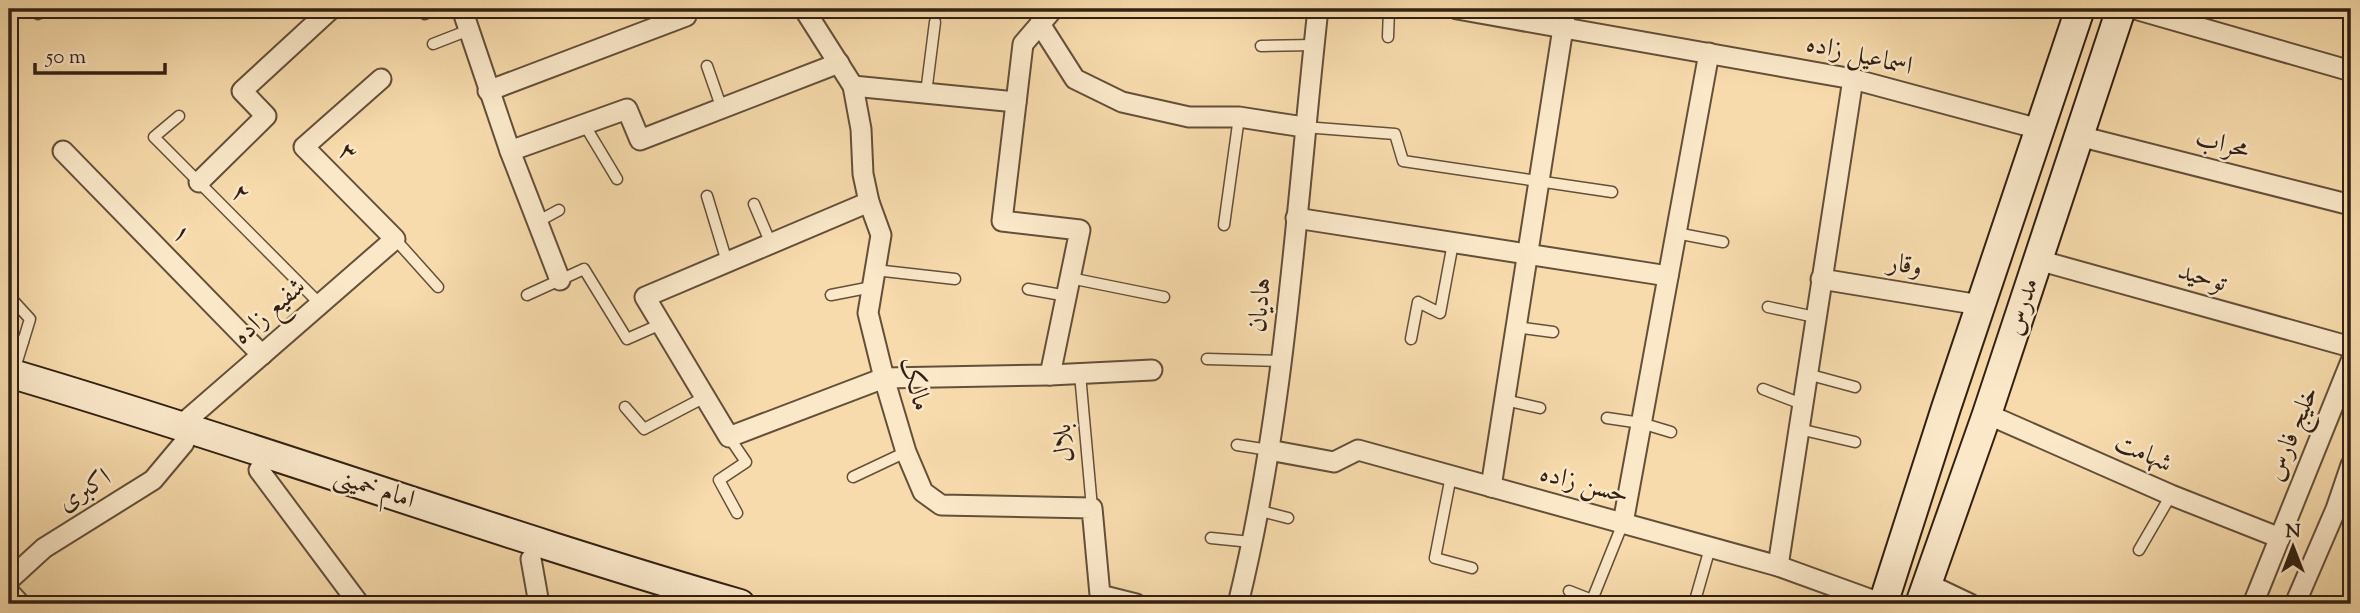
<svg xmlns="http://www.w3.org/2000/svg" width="2360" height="613" font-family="'Sorts Mill Goudy',Amiri,serif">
	<rect width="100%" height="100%" fill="#f7dbac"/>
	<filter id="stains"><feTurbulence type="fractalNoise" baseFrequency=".00286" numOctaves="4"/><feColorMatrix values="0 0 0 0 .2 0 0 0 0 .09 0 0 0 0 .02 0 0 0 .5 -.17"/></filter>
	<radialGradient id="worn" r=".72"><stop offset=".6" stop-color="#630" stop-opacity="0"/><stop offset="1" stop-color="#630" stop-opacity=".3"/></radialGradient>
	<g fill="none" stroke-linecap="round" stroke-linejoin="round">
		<!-- lane casing -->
		<g stroke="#644f39" stroke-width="13">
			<g id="lane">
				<polyline points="30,9 38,14"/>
				<polyline points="423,9 425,14"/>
				<polyline points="9,16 15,9"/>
				<polyline points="1388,37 1389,9"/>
				<polyline points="433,44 469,30"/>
				<polyline points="1261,46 1314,45"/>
				<polyline points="707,66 722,109"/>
				<polyline points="926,93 935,22"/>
				<polyline points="179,116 154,137 320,304"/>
				<polyline points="584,124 617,179"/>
				<polyline points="1304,127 1395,134 1403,161 1612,192"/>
				<polyline points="707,196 727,262"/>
				<polyline points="754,204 771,244"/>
				<polyline points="537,222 559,210"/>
				<polyline points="1224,225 1239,117"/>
				<polyline points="1676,233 1723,242"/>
				<polyline points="395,239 438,287"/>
				<polyline points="875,270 955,279"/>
				<polyline points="1070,278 1164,297"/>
				<polyline points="1028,289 1067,296"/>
				<polyline points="527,295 584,269 627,339 661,324"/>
				<polyline points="831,295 872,287"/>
				<polyline points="9,296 30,319 14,371"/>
				<polyline points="1768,307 1815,317"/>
				<polyline points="1516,327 1553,332"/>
				<polyline points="9,338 23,342"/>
				<polyline points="1411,339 1418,302 1440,313 1453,243"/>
				<polyline points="1207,359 1280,361"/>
				<polyline points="1080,374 1092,508"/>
				<polyline points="1807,374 1855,387"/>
				<polyline points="1763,389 1802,404"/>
				<polyline points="1505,400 1540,408"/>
				<polyline points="625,407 644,429 705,397"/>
				<polyline points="1607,418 1641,423 1671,432"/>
				<polyline points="1799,429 1855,442"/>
				<polyline points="729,437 746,462 719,480 737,513"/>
				<polyline points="1237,445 1269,450"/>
				<polyline points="1451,476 1435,558 1472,568"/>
				<polyline points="853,477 906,452"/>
				<polyline points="1257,510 1288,518"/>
				<polyline points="1211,538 1251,542"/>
				<polyline points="2139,550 2171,495"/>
				<polyline points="9,554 18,571"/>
				<polyline points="1569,591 1592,600 1623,523"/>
				<polyline points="1294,604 1298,604"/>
				<polyline points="1694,604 1710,548"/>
			</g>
		</g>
		<!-- street casing -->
		<g stroke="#644f39" stroke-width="23">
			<g id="street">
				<polyline points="462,9 510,151"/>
				<polyline points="804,9 853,86 861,129 863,174 869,202 881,235 868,313 884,378 906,452 923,492 941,505 1092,508 1100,595 1136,604"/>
				<polyline points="1457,9 1853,79 2039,129"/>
				<polyline points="2135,9 2351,71"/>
				<polyline points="1040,24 1075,79 1122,102 1189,117 1239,117 1304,127"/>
				<polyline points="853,86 1016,102"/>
				<polyline points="488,91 686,16"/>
				<polyline points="2079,136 2351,205"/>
				<polyline points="63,151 262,355"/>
				<polyline points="199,182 266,116 242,91 331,9"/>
				<polyline points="869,202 645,297 729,437 884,378 1050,375 1152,370"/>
				<polyline points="1296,218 1668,276"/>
				<polyline points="2038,260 2351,347"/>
				<polyline points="1821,279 1980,305"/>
				<polyline points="560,280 510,151 627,109 640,140 839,63"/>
				<polyline points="1050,375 1080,230 1002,221 1023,44 1053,9"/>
				<polyline points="1987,414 2171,495 2280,538"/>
				<polyline points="180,426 395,239 304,147 381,79"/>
				<polyline points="1269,450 1334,462 1358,450 1778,566 1883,604"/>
				<polyline points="259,470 359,604"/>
				<polyline points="1491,487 1566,9"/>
				<polyline points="1623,523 1709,53"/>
				<polyline points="531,559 539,604"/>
				<polyline points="1778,566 1853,79"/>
				<polyline points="9,580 44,548 153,480 184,443"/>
				<polyline points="1928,584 1970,604"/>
				<polyline points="9,592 20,604"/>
				<path d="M 1238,604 C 1286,409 1296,207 1318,9"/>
				<polyline points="2253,604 2351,361"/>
				<polyline points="2295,604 2336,509 2351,465"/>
			</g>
		</g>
		<!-- secondary casing -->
		<g stroke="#332013" stroke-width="32">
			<g id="secondary">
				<path d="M 9,373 C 254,445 494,533 740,604"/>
				<polyline points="1883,604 1946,408 2080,9"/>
				<polyline points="1920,604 1987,414 2121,9"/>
			</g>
		</g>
		<!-- lane -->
		<use href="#lane" stroke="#fae8c9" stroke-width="10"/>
		<!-- street -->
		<use href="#street" stroke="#fae8c9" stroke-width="19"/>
		<!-- secondary -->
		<use href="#secondary" stroke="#fae8c9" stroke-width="28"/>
	</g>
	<g text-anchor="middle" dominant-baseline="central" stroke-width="5" stroke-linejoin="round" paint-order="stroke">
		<!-- street labels -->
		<g font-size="26" fill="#332013" stroke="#fae8c9">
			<text transform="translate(1859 56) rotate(13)">اسماعیل زاده</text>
			<text transform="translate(2222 145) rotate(14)">محراب</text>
			<text transform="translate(347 153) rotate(45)">۳</text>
			<text transform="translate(240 194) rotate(45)">۲</text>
			<text transform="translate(181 234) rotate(46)">۱</text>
			<text transform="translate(1905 266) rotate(10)">وقار</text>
			<text transform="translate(2202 278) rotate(16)">توحید</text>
			<text transform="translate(1261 305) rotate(-84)">هادیان</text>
			<text transform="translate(2023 307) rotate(-72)">مدرس</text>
			<text transform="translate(270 312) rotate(-41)">شفیع زاده</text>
			<text transform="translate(914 384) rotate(74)">مالک</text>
			<text transform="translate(2293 434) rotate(-68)">خلیج فارس</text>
			<text transform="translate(1065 443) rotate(-95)">بلال</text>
			<text transform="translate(2143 454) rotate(24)">شهامت</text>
			<text transform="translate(1584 485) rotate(15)">حسن زاده</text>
			<text transform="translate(374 489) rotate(18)">امام خمینی</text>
			<text transform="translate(85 491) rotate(-32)">اکبری</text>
		</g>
	</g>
	<!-- margin -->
	<rect width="2360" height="613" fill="none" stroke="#f7dbac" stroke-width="35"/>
	<rect x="10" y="10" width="2339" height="592" fill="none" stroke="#332013" stroke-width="3.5"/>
	<rect x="18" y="18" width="2325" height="578" fill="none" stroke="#332013" stroke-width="2"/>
	<!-- north arrow -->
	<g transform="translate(2293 547)" stroke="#fae8c9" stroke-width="5" paint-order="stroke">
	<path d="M0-5L12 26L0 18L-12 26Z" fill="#332013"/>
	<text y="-10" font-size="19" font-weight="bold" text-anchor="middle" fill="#332013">N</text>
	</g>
	<!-- scale -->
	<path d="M35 63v10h130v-10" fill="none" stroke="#332013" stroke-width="3.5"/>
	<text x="46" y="63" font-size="21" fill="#332013" stroke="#fae8c9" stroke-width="5" paint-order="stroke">50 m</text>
	<rect width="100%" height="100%" filter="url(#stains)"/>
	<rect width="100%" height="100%" fill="url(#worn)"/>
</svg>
